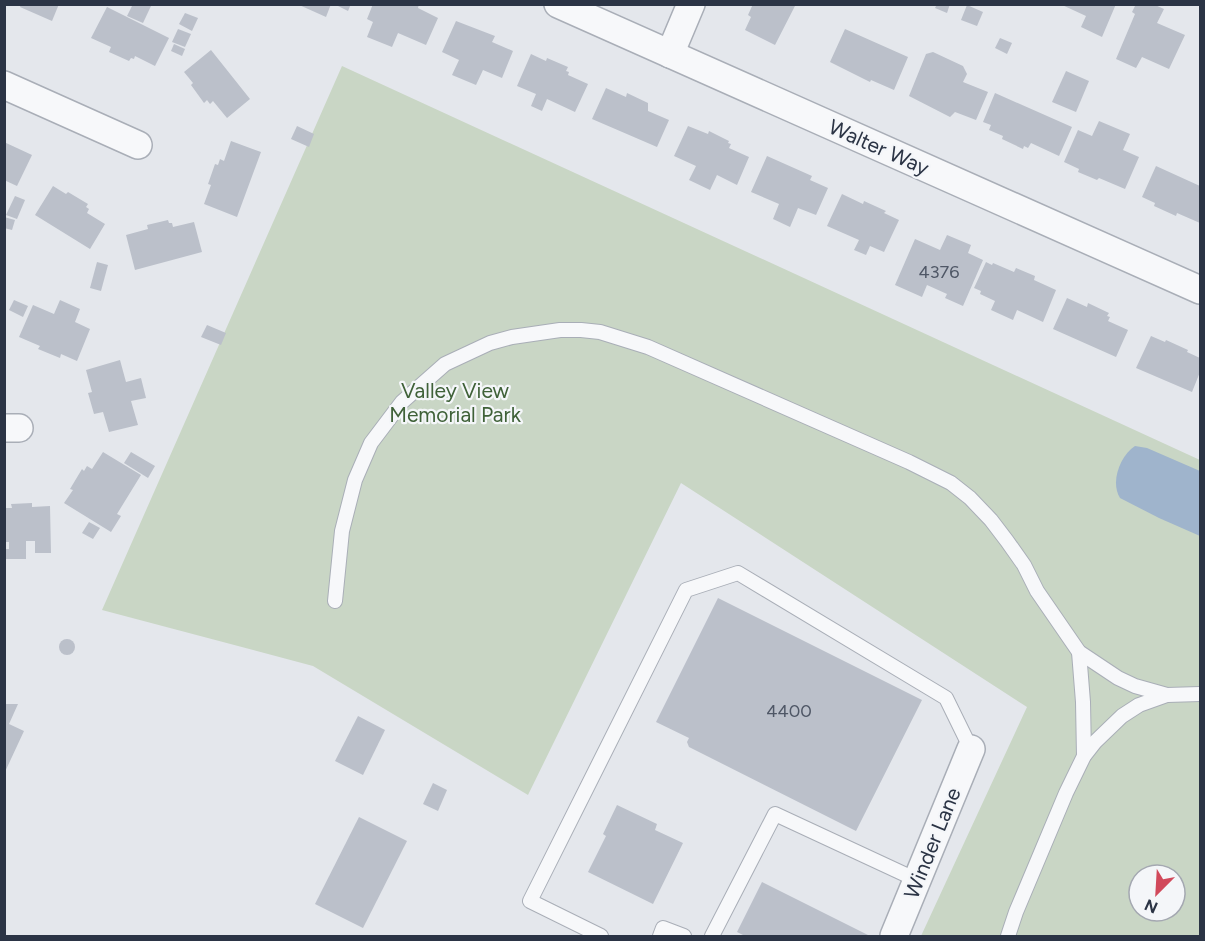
<svg xmlns="http://www.w3.org/2000/svg" width="1205" height="941" font-family="Figtree,sans-serif">
	<rect width="100%" height="100%" fill="#e4e7ec"/>
	<!-- green -->
	<path fill="#c9d6c5" fill-rule="evenodd" d="M 342,66 L 1200,460 L 1200,936 L 921,936 L 1027,707 L 681,483 L 528,795 L 313,666 L 102,610 ZM 1139,875 L 1175,875 L 1175,911 L 1139,911 Z"/>
	<!-- water -->
	<path fill="#9fb4cc" d="M 1135,446 L 1147,448 L 1200,471 L 1200,536 L 1159,518 L 1120,498 C 1110,482 1120,456 1135,446 Z"/>
	<!-- building -->
	<g fill="#bbc0ca">
		<polygon points="21,4 59,4 52,21 20,7"/>
		<polygon points="133,4 151,6 143,23 127,16"/>
		<polygon points="297,4 331,4 326,17"/>
		<polygon points="334,4 351,4 348,11"/>
		<polygon points="373,4 419,4 418,8 438,18 426,45 398,33 392,47 367,37 373,22 367,19"/>
		<polygon points="753,4 796,4 775,45 745,30 751,17 748,15"/>
		<polygon points="937,4 950,4 947,13 935,8"/>
		<polygon points="1060,4 1116,4 1102,37 1081,27 1086,16"/>
		<polygon points="1136,4 1153,4 1164,9 1157,23 1185,35 1169,69 1142,57 1136,68 1116,59 1135,14 1132,12"/>
		<polygon points="967,5 983,12 977,26 961,20"/>
		<polygon points="107,7 169,38 155,66 135,56 134,59 131,58 129,61 109,52 111,47 91,38"/>
		<polygon points="185,13 198,18 192,31 179,24"/>
		<polygon points="456,21 495,36 492,42 513,51 502,78 483,70 476,85 452,75 459,60 442,52"/>
		<polygon points="178,29 191,34 185,47 172,42"/>
		<polygon points="845,29 908,57 894,90 871,80 870,82 830,62"/>
		<polygon points="1000,38 1012,43 1007,54 995,48"/>
		<polygon points="174,44 185,49 182,56 171,51"/>
		<polygon points="211,50 250,99 227,118 213,101 210,104 207,100 204,103 191,85 193,83 184,72"/>
		<polygon points="933,52 963,66 967,74 963,82 988,92 976,120 955,112 950,117 909,96 926,54"/>
		<polygon points="531,54 546,61 547,58 568,67 566,71 569,72 568,75 588,84 575,112 547,99 542,111 531,106 536,94 517,86"/>
		<polygon points="1066,71 1089,81 1076,112 1052,102"/>
		<polygon points="606,88 626,97 627,93 648,103 648,111 669,120 657,147 592,119"/>
		<polygon points="995,93 1072,127 1059,156 1031,143 1028,148 1024,146 1023,149 1002,139 1003,136 989,130 991,125 983,122"/>
		<polygon points="1099,121 1130,134 1123,150 1139,157 1125,189 1099,178 1097,180 1078,172 1079,169 1064,162 1078,130 1092,136"/>
		<polygon points="297,126 314,134 309,147 291,139"/>
		<polygon points="688,126 708,134 709,131 729,141 728,143 731,144 729,148 749,157 737,185 717,175 710,190 689,180 696,166 674,156"/>
		<polygon points="231,141 261,152 237,217 204,204 211,185 208,184 215,164 218,165 220,159 224,161"/>
		<polygon points="4,142 32,155 17,186 4,180"/>
		<polygon points="767,156 812,176 810,180 828,188 816,215 798,208 790,227 773,219 779,204 751,192"/>
		<polygon points="1156,166 1200,186 1200,223 1177,213 1176,216 1154,206 1155,203 1142,197"/>
		<polygon points="53,186 66,194 68,192 88,204 86,207 89,209 87,213 105,224 90,249 35,215"/>
		<polygon points="842,194 863,204 864,201 886,211 884,213 899,220 884,252 870,246 866,255 854,250 859,240 827,226"/>
		<polygon points="15,196 25,200 17,219 6,215"/>
		<polygon points="4,217 15,220 12,230 4,228"/>
		<polygon points="168,220 169,223 172,223 173,227 194,222 202,252 135,270 126,235 148,229 147,225"/>
		<polygon points="947,235 971,245 968,253 983,260 963,306 945,298 947,294 927,285 922,297 895,285 915,239 940,250"/>
		<polygon points="97,262 108,265 101,291 90,288"/>
		<polygon points="986,262 992,265 993,263 1014,272 1016,268 1035,276 1034,280 1056,290 1043,322 1017,310 1013,320 991,310 995,301 980,294 981,291 974,288"/>
		<polygon points="1067,298 1087,307 1088,303 1109,313 1107,316 1110,317 1108,321 1128,330 1116,357 1053,329"/>
		<polygon points="14,300 28,306 23,317 9,310"/>
		<polygon points="60,300 80,309 75,322 90,329 77,361 61,354 60,358 38,349 40,346 19,337 33,305 54,314"/>
		<polygon points="207,325 226,333 221,345 201,337"/>
		<polygon points="1151,336 1165,342 1166,340 1188,350 1187,352 1200,358 1200,372 1192,392 1136,368"/>
		<polygon points="120,360 126,382 141,378 146,398 131,401 138,425 109,432 103,412 94,414 88,393 92,392 86,370"/>
		<polygon points="103,452 141,475 117,514 121,516 111,532 64,503 73,490 70,489 82,469 84,471 87,466 92,469"/>
		<polygon points="131,452 155,466 148,478 124,463"/>
		<polygon points="32,503 32,507 50,506 51,553 35,553 35,541 26,541 26,559 4,559 4,549 9,549 9,542 4,542 4,508 12,508 11,504"/>
		<polygon points="89,522 100,528 93,539 82,533"/>
		<polygon points="718,598 922,700 856,831 689,747 687,742 689,738 656,722"/>
		<circle cx="67" cy="647" r="8"/>
		<polygon points="4,704 18,704 9,724 24,731 4,774"/>
		<polygon points="358,716 385,730 363,775 335,761"/>
		<polygon points="433,783 447,790 438,811 423,804"/>
		<polygon points="617,805 657,824 655,830 683,843 653,904 588,872 606,836 603,834"/>
		<polygon points="359,817 407,841 363,928 315,904"/>
		<polygon points="762,882 870,936 745,936 737,932"/>
	</g>
	<g fill="none" stroke-linecap="round" stroke-linejoin="round">
		<!-- service casing -->
		<g stroke="#a9aeb7" stroke-width="16">
			<g id="service">
				<polyline points="335,601 342,531 355,480 371,443 402,402 445,364 490,343 512,337 560,330 581,330 600,332 648,347 909,462 951,483 970,498 991,520 1007,541 1024,565 1037,591 1079,652 1118,678 1135,686 1167,695"/>
				<polyline points="1079,652 1083,702 1084,756"/>
				<polyline points="601,936 530,901 686,590 738,573 946,698 971,749"/>
				<polyline points="660,936 663,928 684,936"/>
				<polyline points="712,936 775,814 917,880"/>
				<polyline points="1008,936 1016,912 1066,793 1084,756 1095,742 1122,716 1139,705 1167,695 1200,694"/>
			</g>
		</g>
		<!-- minor casing -->
		<g stroke="#a9aeb7" stroke-width="30">
			<g id="minor">
				<polyline points="558,4 1200,290"/>
				<polyline points="670,54 691,4"/>
				<polyline points="4,85 138,145"/>
				<polyline points="4,428 19,428"/>
				<polyline points="894,936 971,749"/>
			</g>
		</g>
		<!-- service -->
		<use href="#service" stroke="#f7f8fa" stroke-width="14"/>
		<!-- minor -->
		<use href="#minor" stroke="#f7f8fa" stroke-width="27"/>
	</g>
	<g text-anchor="middle" dominant-baseline="central" stroke-width="4.5" stroke-linejoin="round" paint-order="stroke">
		<!-- number labels -->
		<g font-size="18" fill="#4f5766">
			<text x="939" y="272">4376</text>
			<text x="789" y="711">4400</text>
		</g>
		<!-- street labels -->
		<g font-size="21" fill="#2b3445" stroke="#f4f6f9">
			<text transform="translate(879 147) rotate(24)">Walter Way</text>
			<text transform="translate(932 843) rotate(-68)">Winder Lane</text>
		</g>
		<!-- park labels -->
		<g font-size="21" fill="#3f6138" stroke="#f4f6f9">
			<text x="455" y="390">Valley View<tspan x="455" dy="24">Memorial Park</tspan></text>
		</g>
	</g>
	<!-- border -->
	<rect width="1205" height="941" fill="none" stroke="#2b3445" stroke-width="12"/>
	<!-- north arrow -->
	<g transform="translate(1157 893) rotate(204)"><circle r="28" fill="#f4f6f9" stroke="#a4a8b1" stroke-width="1.5"/>
	<path d="M0-4.5L10 22L0 15L-10 22Z" fill="#d1495b"/>
	<text y="-9" font-size="16" font-weight="bold" text-anchor="middle" fill="#2b3445">N</text>
	</g>
</svg>
